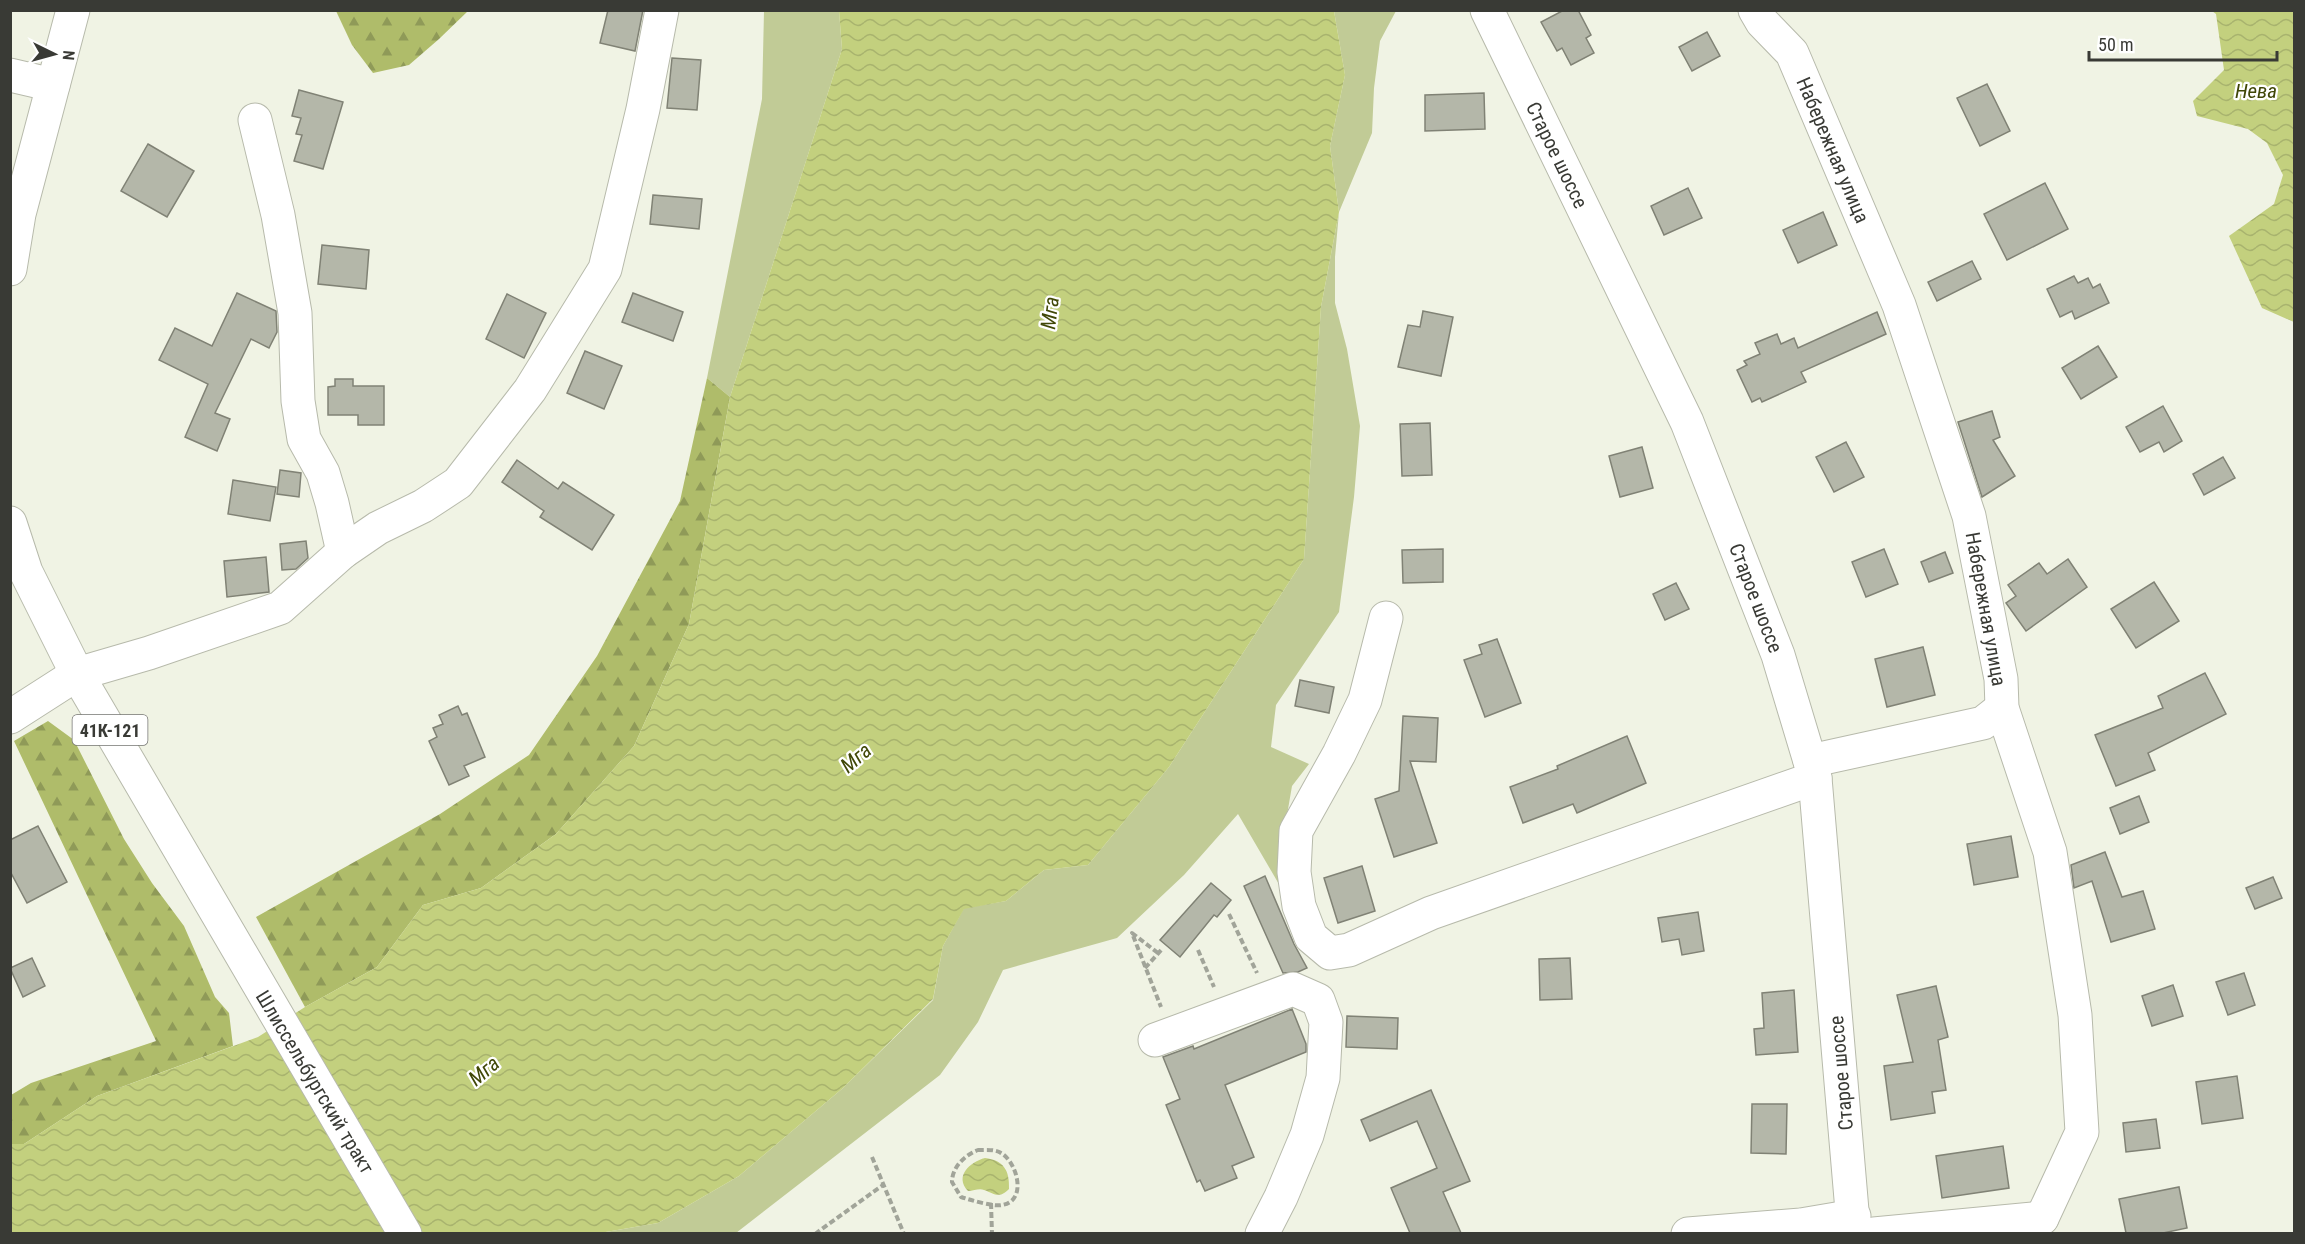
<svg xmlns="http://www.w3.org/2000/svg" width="2305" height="1244" font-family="'Roboto Condensed',sans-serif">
	<defs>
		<pattern id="forest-firs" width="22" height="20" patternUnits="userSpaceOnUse" patternTransform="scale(1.5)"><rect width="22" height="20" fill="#afbc6a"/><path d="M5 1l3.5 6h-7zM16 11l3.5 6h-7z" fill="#8f9a58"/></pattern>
		<pattern id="water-waves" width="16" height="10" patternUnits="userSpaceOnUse" patternTransform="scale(1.5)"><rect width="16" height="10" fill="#c3d07e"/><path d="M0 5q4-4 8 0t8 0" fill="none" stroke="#a8b36e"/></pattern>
	</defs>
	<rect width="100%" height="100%" fill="#f0f3e4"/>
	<!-- grass -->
	<g fill="#c1cb96">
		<polygon points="764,11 839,11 842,49 730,397 707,378 762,99"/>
		<polygon points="1334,11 1396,11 1380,41 1374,88 1372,133 1339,212 1335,257 1335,303 1347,349 1360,426 1354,497 1339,612 1276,705 1271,747 1309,764 1292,786 1282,844 1280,886 1238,814 1184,875 1117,938 1003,970 978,1022 940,1075 736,1233 594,1234 658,1223 739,1176 843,1088 933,1000 943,946 964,908 1006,901 1044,870 1088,865 1169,767 1304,559 1321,307 1339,212 1330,146 1345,75"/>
	</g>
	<!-- forest -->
	<g fill="url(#forest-firs)">
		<polygon points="336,11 468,11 439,39 409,65 373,73 352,45"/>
		<polygon points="707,378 730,397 689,624 634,746 556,834 481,888 423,905 377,967 305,1007 256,917 440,814 529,755 597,656 680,501"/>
		<polygon points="48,721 74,740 124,839 152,883 184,926 215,997 229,1013 233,1046 97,1096 24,1144 11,1144 11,1095 31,1083 156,1041 14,741"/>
	</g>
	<!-- water -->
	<g fill="url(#water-waves)">
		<polygon points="839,11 1334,11 1345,75 1330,146 1339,212 1321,307 1304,559 1169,767 1088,865 1044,870 1006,901 964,909 943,946 933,999 843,1088 739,1176 658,1223 594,1234 11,1234 11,1144 24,1144 97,1096 258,1037 305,1007 377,967 423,905 481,888 556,834 634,746 689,624 730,397 842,49"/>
		<polygon points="2212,11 2294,11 2294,322 2262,308 2229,236 2274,204 2283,175 2267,143 2248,129 2197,116 2193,101 2224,70 2216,14"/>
		<path d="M 985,1158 C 1003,1160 1010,1170 1009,1189 C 999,1199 995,1194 984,1190 C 979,1188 974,1191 968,1191 C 954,1176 970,1162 985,1158 Z"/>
	</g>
	<!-- building -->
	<g fill="#b4b7a9" stroke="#808275" stroke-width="1.5">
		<polygon points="608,10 643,10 635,51 600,43"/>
		<polygon points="1564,10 1578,10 1591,35 1586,38 1594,53 1571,65 1562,48 1557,51 1541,22"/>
		<polygon points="1707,32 1720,56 1692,71 1679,47"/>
		<polygon points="672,58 701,60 697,110 667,108"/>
		<polygon points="1987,84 2010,131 1980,146 1957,98"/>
		<polygon points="299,90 343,102 323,169 294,161 302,135 296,134 301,118 292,116"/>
		<polygon points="1484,93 1485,129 1425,131 1425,95"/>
		<polygon points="148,144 194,171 167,217 121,191"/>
		<polygon points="2045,183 2068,229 2007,260 1984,214"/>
		<polygon points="1688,188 1702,218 1664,235 1651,206"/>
		<polygon points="653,195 702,199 699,229 650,224"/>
		<polygon points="1823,212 1837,245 1798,263 1783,230"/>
		<polygon points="322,245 369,250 366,289 318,284"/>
		<polygon points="1972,261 1981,279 1937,301 1928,282"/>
		<polygon points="2074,276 2078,283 2088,278 2093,288 2100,284 2109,303 2075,319 2072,311 2060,317 2047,289"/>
		<polygon points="237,293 276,311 277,332 269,348 251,339 215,413 230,419 217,451 185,437 208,384 159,360 175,328 212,346"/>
		<polygon points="633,293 683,312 673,341 622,322"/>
		<polygon points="507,294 546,313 524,358 486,339"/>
		<polygon points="1423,311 1453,317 1441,376 1398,367 1408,325 1420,327"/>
		<polygon points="1877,312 1886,334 1801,372 1806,382 1762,402 1760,398 1752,402 1737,370 1747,365 1744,361 1760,354 1755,343 1777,334 1781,344 1794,338 1798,348"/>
		<polygon points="2098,346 2117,377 2081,399 2062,368"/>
		<polygon points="585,351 622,366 604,409 567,393"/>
		<polygon points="335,379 353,379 353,386 384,386 384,425 358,425 358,415 328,415 328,387 335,386"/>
		<polygon points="2163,406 2182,441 2164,452 2159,442 2140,452 2126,427"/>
		<polygon points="1992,411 2000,437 1993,440 2015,476 1982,497 1958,422"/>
		<polygon points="1430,423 1432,475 1402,476 1400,424"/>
		<polygon points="1846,442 1864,477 1834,492 1816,457"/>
		<polygon points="1642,447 1653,488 1620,497 1609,456"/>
		<polygon points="2223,457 2235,478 2204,495 2193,474"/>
		<polygon points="517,460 558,489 563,482 614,515 592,550 540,517 544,511 502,482"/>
		<polygon points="280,470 301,473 299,497 277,494"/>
		<polygon points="233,480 276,487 270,521 228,514"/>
		<polygon points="306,541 308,558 296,569 282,570 280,544"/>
		<polygon points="1443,549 1443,582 1403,583 1402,550"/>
		<polygon points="1884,549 1898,584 1866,597 1852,562"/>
		<polygon points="1945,552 1953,573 1929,582 1921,562"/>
		<polygon points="266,557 269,592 227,597 224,561"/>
		<polygon points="2068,559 2087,587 2026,631 2006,603 2016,596 2008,585 2039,563 2047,574"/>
		<polygon points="2154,582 2179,621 2136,648 2111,609"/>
		<polygon points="1676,583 1689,609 1665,620 1653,594"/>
		<polygon points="1497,639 1521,703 1485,717 1464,660 1482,654 1479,645"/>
		<polygon points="1923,647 1935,695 1887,707 1875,659"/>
		<polygon points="2205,673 2226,714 2148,753 2155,770 2116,786 2095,735 2163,708 2158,696"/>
		<polygon points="1300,680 1334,687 1329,713 1295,706"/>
		<polygon points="458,706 462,715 467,713 485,757 464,766 469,776 449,785 429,741 437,737 433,728 443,724 439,715"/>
		<polygon points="1403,716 1438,718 1436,762 1410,761 1437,843 1394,857 1375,799 1399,791"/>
		<polygon points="1627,736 1646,783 1577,813 1573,804 1523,823 1510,787 1558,769 1557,766"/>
		<polygon points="2139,796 2149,822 2120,834 2110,808"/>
		<polygon points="38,826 67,882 27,903 10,871 10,840"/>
		<polygon points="2011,836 2018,877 1974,885 1967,844"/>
		<polygon points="2105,852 2122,897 2143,891 2155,929 2111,942 2092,881 2074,888 2071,865"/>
		<polygon points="1362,866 1375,911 1338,923 1324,878"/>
		<polygon points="1265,876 1294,944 1307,968 1298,972 1283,973 1244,886"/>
		<polygon points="2273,877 2282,898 2255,909 2246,888"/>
		<polygon points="1211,883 1231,900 1217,917 1214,915 1180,957 1160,940"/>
		<polygon points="1698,912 1704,951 1682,955 1679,939 1662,942 1658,918"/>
		<polygon points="32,958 45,986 23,997 10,968"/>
		<polygon points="1570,958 1572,999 1540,1000 1539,959"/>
		<polygon points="2244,973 2255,1005 2228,1015 2216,982"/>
		<polygon points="2173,985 2183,1016 2152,1026 2142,996"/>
		<polygon points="1936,986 1948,1037 1938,1040 1946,1090 1932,1092 1935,1113 1891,1120 1884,1066 1913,1062 1897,995"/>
		<polygon points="1794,990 1798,1052 1756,1055 1754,1029 1764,1028 1762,993"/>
		<polygon points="1292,1009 1306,1044 1306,1052 1225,1085 1254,1157 1232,1166 1237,1178 1205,1191 1200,1180 1197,1182 1166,1105 1180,1099 1163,1057 1193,1046 1194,1049"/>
		<polygon points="1347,1016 1398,1018 1397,1049 1346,1047"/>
		<polygon points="2237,1076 2243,1118 2202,1124 2196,1082"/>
		<polygon points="1431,1090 1470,1181 1443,1192 1461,1233 1410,1233 1391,1188 1437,1168 1417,1121 1370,1141 1361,1120"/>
		<polygon points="1752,1104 1787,1104 1786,1154 1751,1153"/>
		<polygon points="2156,1119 2160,1148 2126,1152 2123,1123"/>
		<polygon points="2003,1146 2009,1188 1942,1198 1936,1156"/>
		<polygon points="2179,1187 2187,1228 2163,1233 2126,1233 2119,1199"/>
	</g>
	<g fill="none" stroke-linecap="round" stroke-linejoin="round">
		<!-- minor casing -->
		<g stroke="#b7baab" stroke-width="35">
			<g id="minor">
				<polyline points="1487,10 1687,422 1778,655 1815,778 1854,1234"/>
				<polyline points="1755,10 1762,22 1792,53 1899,305 1969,516 2001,679 2002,708 2050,852 2075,1015 2082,1132 2042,1218"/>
				<polyline points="10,75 53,85"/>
				<polyline points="255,120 278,215 295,313 298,401 304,439 323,473 332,503 343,552"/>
				<polyline points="1386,618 1365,700 1339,754 1296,831 1294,872 1299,906 1311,937 1330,953 1349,950 1431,913 1815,778"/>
				<polyline points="10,717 77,674 149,653 280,608 343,552 378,528 423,506 458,483 530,390 605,269 643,109 662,10"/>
				<polyline points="1810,761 1983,723 2002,708"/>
				<polyline points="1155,1040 1293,989 1318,1000 1326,1022 1323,1078 1307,1135 1281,1197 1262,1234"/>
				<polyline points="1688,1234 1801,1225 1854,1216"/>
				<polyline points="1874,1234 2042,1218"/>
			</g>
		</g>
		<!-- major casing -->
		<g stroke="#b7baab" stroke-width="35">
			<g id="major">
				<polyline points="10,269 19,214 73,10"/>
				<polyline points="10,523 26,572 77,674 405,1234"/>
			</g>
		</g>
		<!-- path -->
		<g stroke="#a1a499" stroke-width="4" stroke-dasharray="6 3" stroke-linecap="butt">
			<polyline points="1229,914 1257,973"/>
			<polyline points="1198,950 1214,987"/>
			<polyline points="1158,953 1132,933 1161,1007"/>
			<polyline points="1145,968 1163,948"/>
			<path d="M 978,1150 C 985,1150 995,1149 1001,1153 C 1017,1162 1028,1201 1002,1205 C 994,1207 970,1200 961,1197 L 952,1182 C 952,1167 965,1155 978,1150 Z"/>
			<polyline points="872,1157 904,1234"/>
			<polyline points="991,1203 992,1234"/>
			<polyline points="815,1234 883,1185"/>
		</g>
		<!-- minor -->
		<use href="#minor" stroke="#fff" stroke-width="33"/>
		<!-- major -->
		<use href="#major" stroke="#fff" stroke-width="33"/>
	</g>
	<g text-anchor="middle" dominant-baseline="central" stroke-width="4.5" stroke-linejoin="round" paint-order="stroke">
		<!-- shield labels -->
		<rect fill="#fff" stroke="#747572" stroke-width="1.5" x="72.5" y="715" width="75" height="30" rx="4.5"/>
		<g font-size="18" font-weight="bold" fill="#393a35">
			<text x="110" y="730">41К-121</text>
		</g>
		<!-- street labels -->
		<g font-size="20" fill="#393a35" stroke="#fff">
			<text transform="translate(1833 150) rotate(67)">Набережная улица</text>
			<text transform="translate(1557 155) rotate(64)">Старое шоссе</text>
			<text transform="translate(1756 598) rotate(69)">Старое шоссе</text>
			<text transform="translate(1986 609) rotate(80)">Набережная улица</text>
			<text transform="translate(1841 1073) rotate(-95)">Старое шоссе</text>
			<text transform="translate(315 1082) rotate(59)">Шлиссельбургский тракт</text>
		</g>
		<!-- water labels -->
		<g font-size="21" font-style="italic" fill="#404707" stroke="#fff">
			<text x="2256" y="91">Нева</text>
			<text transform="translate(1050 313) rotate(-83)">Мга</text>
			<text transform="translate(856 758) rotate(-40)">Мга</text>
			<text transform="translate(484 1071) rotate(-40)">Мга</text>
		</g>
	</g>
	<!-- border -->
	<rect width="2305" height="1244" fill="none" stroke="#393a35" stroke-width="24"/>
	<!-- north arrow -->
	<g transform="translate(54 54) rotate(95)" stroke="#ffffff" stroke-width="4.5" paint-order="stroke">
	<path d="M0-4.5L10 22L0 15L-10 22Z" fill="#393a35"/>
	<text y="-9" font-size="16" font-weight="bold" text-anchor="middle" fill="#393a35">N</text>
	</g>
	<!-- scale -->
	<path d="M2089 51v9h188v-9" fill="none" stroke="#393a35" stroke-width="3"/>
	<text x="2098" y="51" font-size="18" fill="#393a35" stroke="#ffffff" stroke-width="4.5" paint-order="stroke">50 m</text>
</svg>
